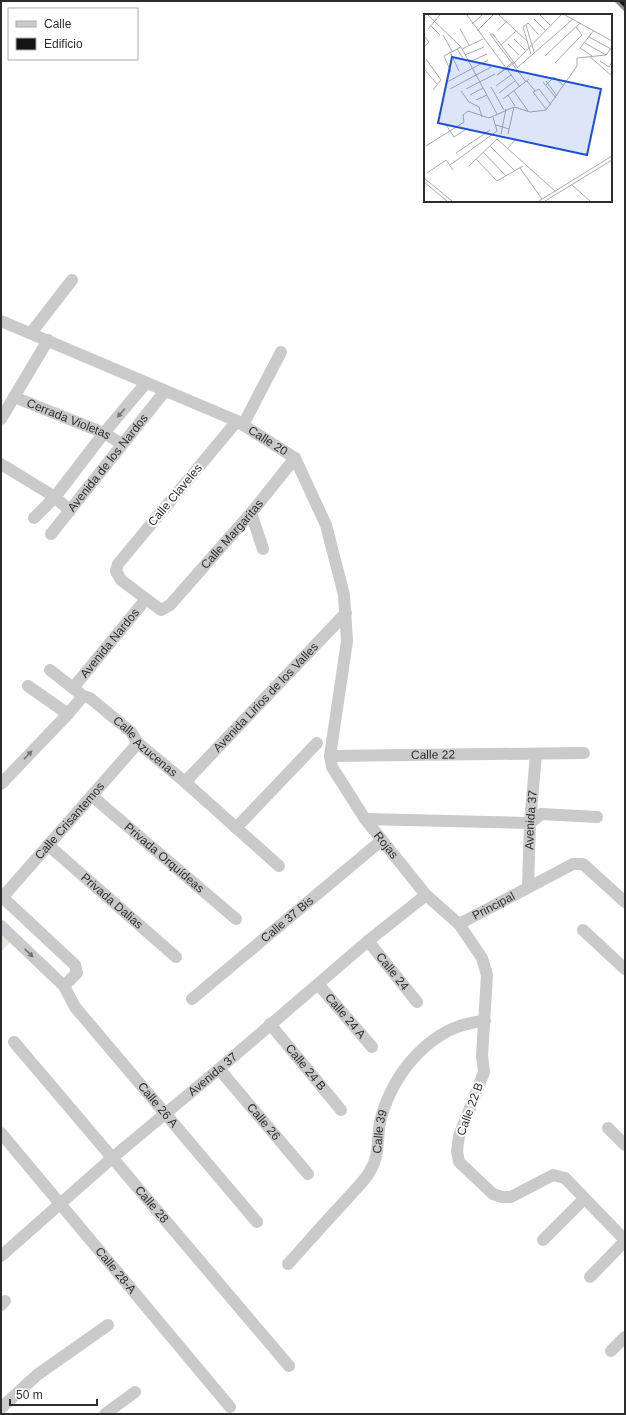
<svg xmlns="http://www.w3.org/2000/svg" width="626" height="1415" font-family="Helvetica,sans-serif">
	<rect width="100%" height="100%" fill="#fff"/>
	<!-- green -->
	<polygon fill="#e4eadc" points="1,934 10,942 1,952"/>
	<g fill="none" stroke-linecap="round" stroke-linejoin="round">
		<!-- minor -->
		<g stroke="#cacaca" stroke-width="12">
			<path id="s1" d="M 1,321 L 237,421 L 295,458 L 326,525 L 344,595 L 347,641 L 330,756 L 332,767 L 365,819 L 426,895 L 459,924 L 482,958 L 487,975 L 482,1056 L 484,1072 L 459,1136 L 457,1151 L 459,1162 L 493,1194 L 502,1197 L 511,1197 L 553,1175 L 565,1178 L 625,1240"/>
			<polyline points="31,333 72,280"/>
			<path id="s2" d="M 14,397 L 104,433 L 122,444"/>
			<polyline points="1,419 48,340"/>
			<path id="s3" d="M 237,421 L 118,564 L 116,571 L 121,580 L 161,610 L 170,605 L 251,513 L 295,458"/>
			<polyline points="243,425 281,352"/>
			<polyline points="1,464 55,497 70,511"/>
			<polyline points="251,513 263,549"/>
			<polyline points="34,518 55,497 104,433 146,383"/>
			<path id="s4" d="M 51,534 L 165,391"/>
			<path id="s5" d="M 50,670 L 83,696 L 90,698 L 131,732 L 138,743 L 185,782 L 279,866"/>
			<polyline points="28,686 68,714"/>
			<path id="s6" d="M 73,688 L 146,599"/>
			<path id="s7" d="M 330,756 L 584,753"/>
			<path id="s8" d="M 185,782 L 346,613"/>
			<polyline points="1,784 68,714 83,696"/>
			<path id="s9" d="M 92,796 L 236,919"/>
			<polyline points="365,819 530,823 541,814 597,817"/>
			<polyline points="236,828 317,743"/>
			<path id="s10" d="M 48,845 L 176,957"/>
			<path id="s11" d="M 528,887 L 530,823 L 536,754"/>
			<polyline points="1,896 75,965 77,973 64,986 1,926"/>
			<path id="s12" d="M 1,899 L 138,743"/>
			<path id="s13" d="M 459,924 L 573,864 L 583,864 L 625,902"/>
			<polyline points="583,930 625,969"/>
			<path id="s14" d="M 368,941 L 417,1002"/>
			<path id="s15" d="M 318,984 L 372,1047"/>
			<path id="s16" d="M 64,986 L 75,1007 L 257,1222"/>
			<path id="s17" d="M 192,999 L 382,840"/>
			<path id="s18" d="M 270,1024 L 341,1110"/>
			<path id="s19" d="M 14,1042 L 289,1366"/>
			<path id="s20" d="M 219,1069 L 308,1174"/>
			<polyline points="608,1128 625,1145"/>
			<path id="s21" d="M 1,1133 L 230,1407"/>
			<polyline points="543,1240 584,1199"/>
			<path id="s22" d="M 1,1256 L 112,1158 L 219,1069 L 368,941 L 426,895"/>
			<path id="s23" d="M 288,1264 C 308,1242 327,1220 347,1199 C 354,1190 365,1181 370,1171 C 381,1153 376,1137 381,1118 C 394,1071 433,1024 485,1021"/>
			<polyline points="590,1277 625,1241"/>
			<polyline points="1,1305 5,1301"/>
			<polyline points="611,1351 625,1337"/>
			<polyline points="1,1408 37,1375 108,1325"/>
			<polyline points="105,1414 135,1392"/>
		</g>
	</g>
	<!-- wall -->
	<polygon fill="#8a8a8a" points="614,1 625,1 625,12"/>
	<!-- building -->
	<polygon fill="#141414" stroke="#5a5a5a" points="618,1 625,1 625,8"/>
	<!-- one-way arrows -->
	<defs><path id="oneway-solid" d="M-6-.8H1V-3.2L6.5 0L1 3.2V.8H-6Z"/></defs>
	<g fill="#747474">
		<use href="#oneway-solid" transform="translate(121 413) rotate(130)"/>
		<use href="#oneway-solid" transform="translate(28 755) rotate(-46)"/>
		<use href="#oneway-solid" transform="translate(29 953) rotate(44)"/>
	</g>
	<g text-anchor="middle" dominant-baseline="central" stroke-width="4" stroke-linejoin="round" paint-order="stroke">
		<!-- street labels -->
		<g font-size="12" fill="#2d2d2d" stroke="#fff">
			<text stroke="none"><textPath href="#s2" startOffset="59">Cerrada Violetas</textPath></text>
			<text stroke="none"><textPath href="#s1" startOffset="293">Calle 20</textPath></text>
			<text stroke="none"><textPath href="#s4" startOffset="91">Avenida de los Nardos</textPath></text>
			<text transform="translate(175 495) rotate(-50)">Calle Claveles</text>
			<text stroke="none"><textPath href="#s3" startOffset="358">Calle Margaritas</textPath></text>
			<text stroke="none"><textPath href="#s6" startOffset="58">Avenida Nardos</textPath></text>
			<text stroke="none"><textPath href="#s8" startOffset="117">Avenida Lirios de los Valles</textPath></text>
			<text stroke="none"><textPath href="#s5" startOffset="123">Calle Azucenas</textPath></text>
			<text stroke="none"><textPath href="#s7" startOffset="103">Calle 22</textPath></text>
			<text stroke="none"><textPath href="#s11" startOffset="67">Avenida 37</textPath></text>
			<text stroke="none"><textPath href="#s12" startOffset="104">Calle Crisantemos</textPath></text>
			<text stroke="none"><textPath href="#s1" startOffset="740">Rojas</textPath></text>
			<text stroke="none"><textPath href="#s9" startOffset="95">Privada Orquídeas</textPath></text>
			<text stroke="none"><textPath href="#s10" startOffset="85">Privada Dalias</textPath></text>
			<text stroke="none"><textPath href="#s13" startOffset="39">Principal</textPath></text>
			<text stroke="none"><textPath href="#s17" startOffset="124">Calle 37 Bis</textPath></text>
			<text stroke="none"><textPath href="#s14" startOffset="39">Calle 24</textPath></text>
			<text stroke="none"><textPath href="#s15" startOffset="42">Calle 24 A</textPath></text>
			<text stroke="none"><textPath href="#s18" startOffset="56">Calle 24 B</textPath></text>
			<text stroke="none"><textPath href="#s22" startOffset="279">Avenida 37</textPath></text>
			<text stroke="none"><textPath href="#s16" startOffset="152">Calle 26 A</textPath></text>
			<text transform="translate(470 1109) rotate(-70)">Calle 22 B</text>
			<text stroke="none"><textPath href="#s20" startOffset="69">Calle 26</textPath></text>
			<text stroke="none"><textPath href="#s23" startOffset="165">Calle 39</textPath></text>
			<text stroke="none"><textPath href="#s19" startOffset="213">Calle 28</textPath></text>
			<text stroke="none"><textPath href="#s21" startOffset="179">Calle 28-A</textPath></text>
		</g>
	</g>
	<!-- overview -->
	<g transform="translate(424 14)">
		<rect width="188" height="188" fill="#fff"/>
		<path fill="none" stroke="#ababab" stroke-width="1" d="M 4,1 L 37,33 L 73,100M 43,1 L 96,73M 75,1 L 104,28M 116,1 L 126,11M 141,1 L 188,27M 110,5 L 121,16M 48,10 L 58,1M 102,11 L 110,38M 7,12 L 16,21M 4,15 L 16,1M 36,15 L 45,31M 74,16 L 83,7M 53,17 L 69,1M 19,21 L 28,37M 165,23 L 187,35M 90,25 L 101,36M 161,29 L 182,41M 84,30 L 95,41M 77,31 L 92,17M 0,33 L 5,28 L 0,22M 33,35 L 40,46M 38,35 L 59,25M 26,38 L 35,57M 107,40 L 99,13 L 104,9 L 115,21M 41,41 L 60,33M 121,42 L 156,9M 168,42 L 156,34 L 170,16M 166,43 L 188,62M 2,45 L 17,66 L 9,76M 176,47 L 185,53 L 188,48M 45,48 L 63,40M 89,48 L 73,61 L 89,50 L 137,1M 131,49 L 158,21 L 152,13M 93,54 L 149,5M 94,54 L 69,20 L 66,20 L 102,68M 0,55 L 13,70M 27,58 L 20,42 L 37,33M 103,67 L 111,77M 122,67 L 133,82M 23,68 L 64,46M 119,68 L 132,84M 122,71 L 130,63 L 140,72M 72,72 L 87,61M 67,73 L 80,96M 26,75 L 67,53M 42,75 L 71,60M 37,77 L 45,88 L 55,93 L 58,103M 90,77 L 104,97M 75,79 L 91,67M 46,81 L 59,74M 84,81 L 91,92M 79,85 L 105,65M 52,86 L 63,81M 90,93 L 106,98 L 122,96 L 153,52 L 153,44 L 182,41 L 188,33M 122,95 L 109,78 L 115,75 L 127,91M 21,109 L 30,123 L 44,114M 72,111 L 85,115M 77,120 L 82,95M 84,120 L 90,93M 2,132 L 40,108 L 39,101 L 44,97 L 65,104 L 90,93M 66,132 L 91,157M 83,135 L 91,126M 59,138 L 82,162M 32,139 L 66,116M 52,145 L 73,167 L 99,152M 26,151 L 73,117 L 69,103M 45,152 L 73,125 L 131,177M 96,154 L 118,185M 3,159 L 22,146 L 29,156M 0,164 L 28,187M 0,168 L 23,187M 148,171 L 166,187M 115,187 L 188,142M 121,187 L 188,146"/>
		<path fill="#1d4ed8" fill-opacity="0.15" stroke="#1d4ed8" stroke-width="2" d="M 28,43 L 177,75 L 163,141 L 14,109 Z"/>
		<rect width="188" height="188" fill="none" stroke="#2d2d2d" stroke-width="2"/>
	</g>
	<!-- border -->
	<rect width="626" height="1415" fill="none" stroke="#2d2d2d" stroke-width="4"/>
	<!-- legend -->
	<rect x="8" y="8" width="130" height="52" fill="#ffffff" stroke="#ababab"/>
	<rect x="16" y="21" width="20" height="6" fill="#cacaca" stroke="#ababab"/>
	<text x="44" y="28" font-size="12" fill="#2d2d2d">Calle</text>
	<rect x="16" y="38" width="20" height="12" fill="#141414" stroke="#ababab"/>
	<text x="44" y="48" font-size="12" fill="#2d2d2d">Edificio</text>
	<!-- scale -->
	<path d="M10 1399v6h87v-6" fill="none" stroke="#2d2d2d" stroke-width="2"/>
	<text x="16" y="1399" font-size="12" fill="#2d2d2d" stroke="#ffffff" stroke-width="3" paint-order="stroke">50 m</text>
</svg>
